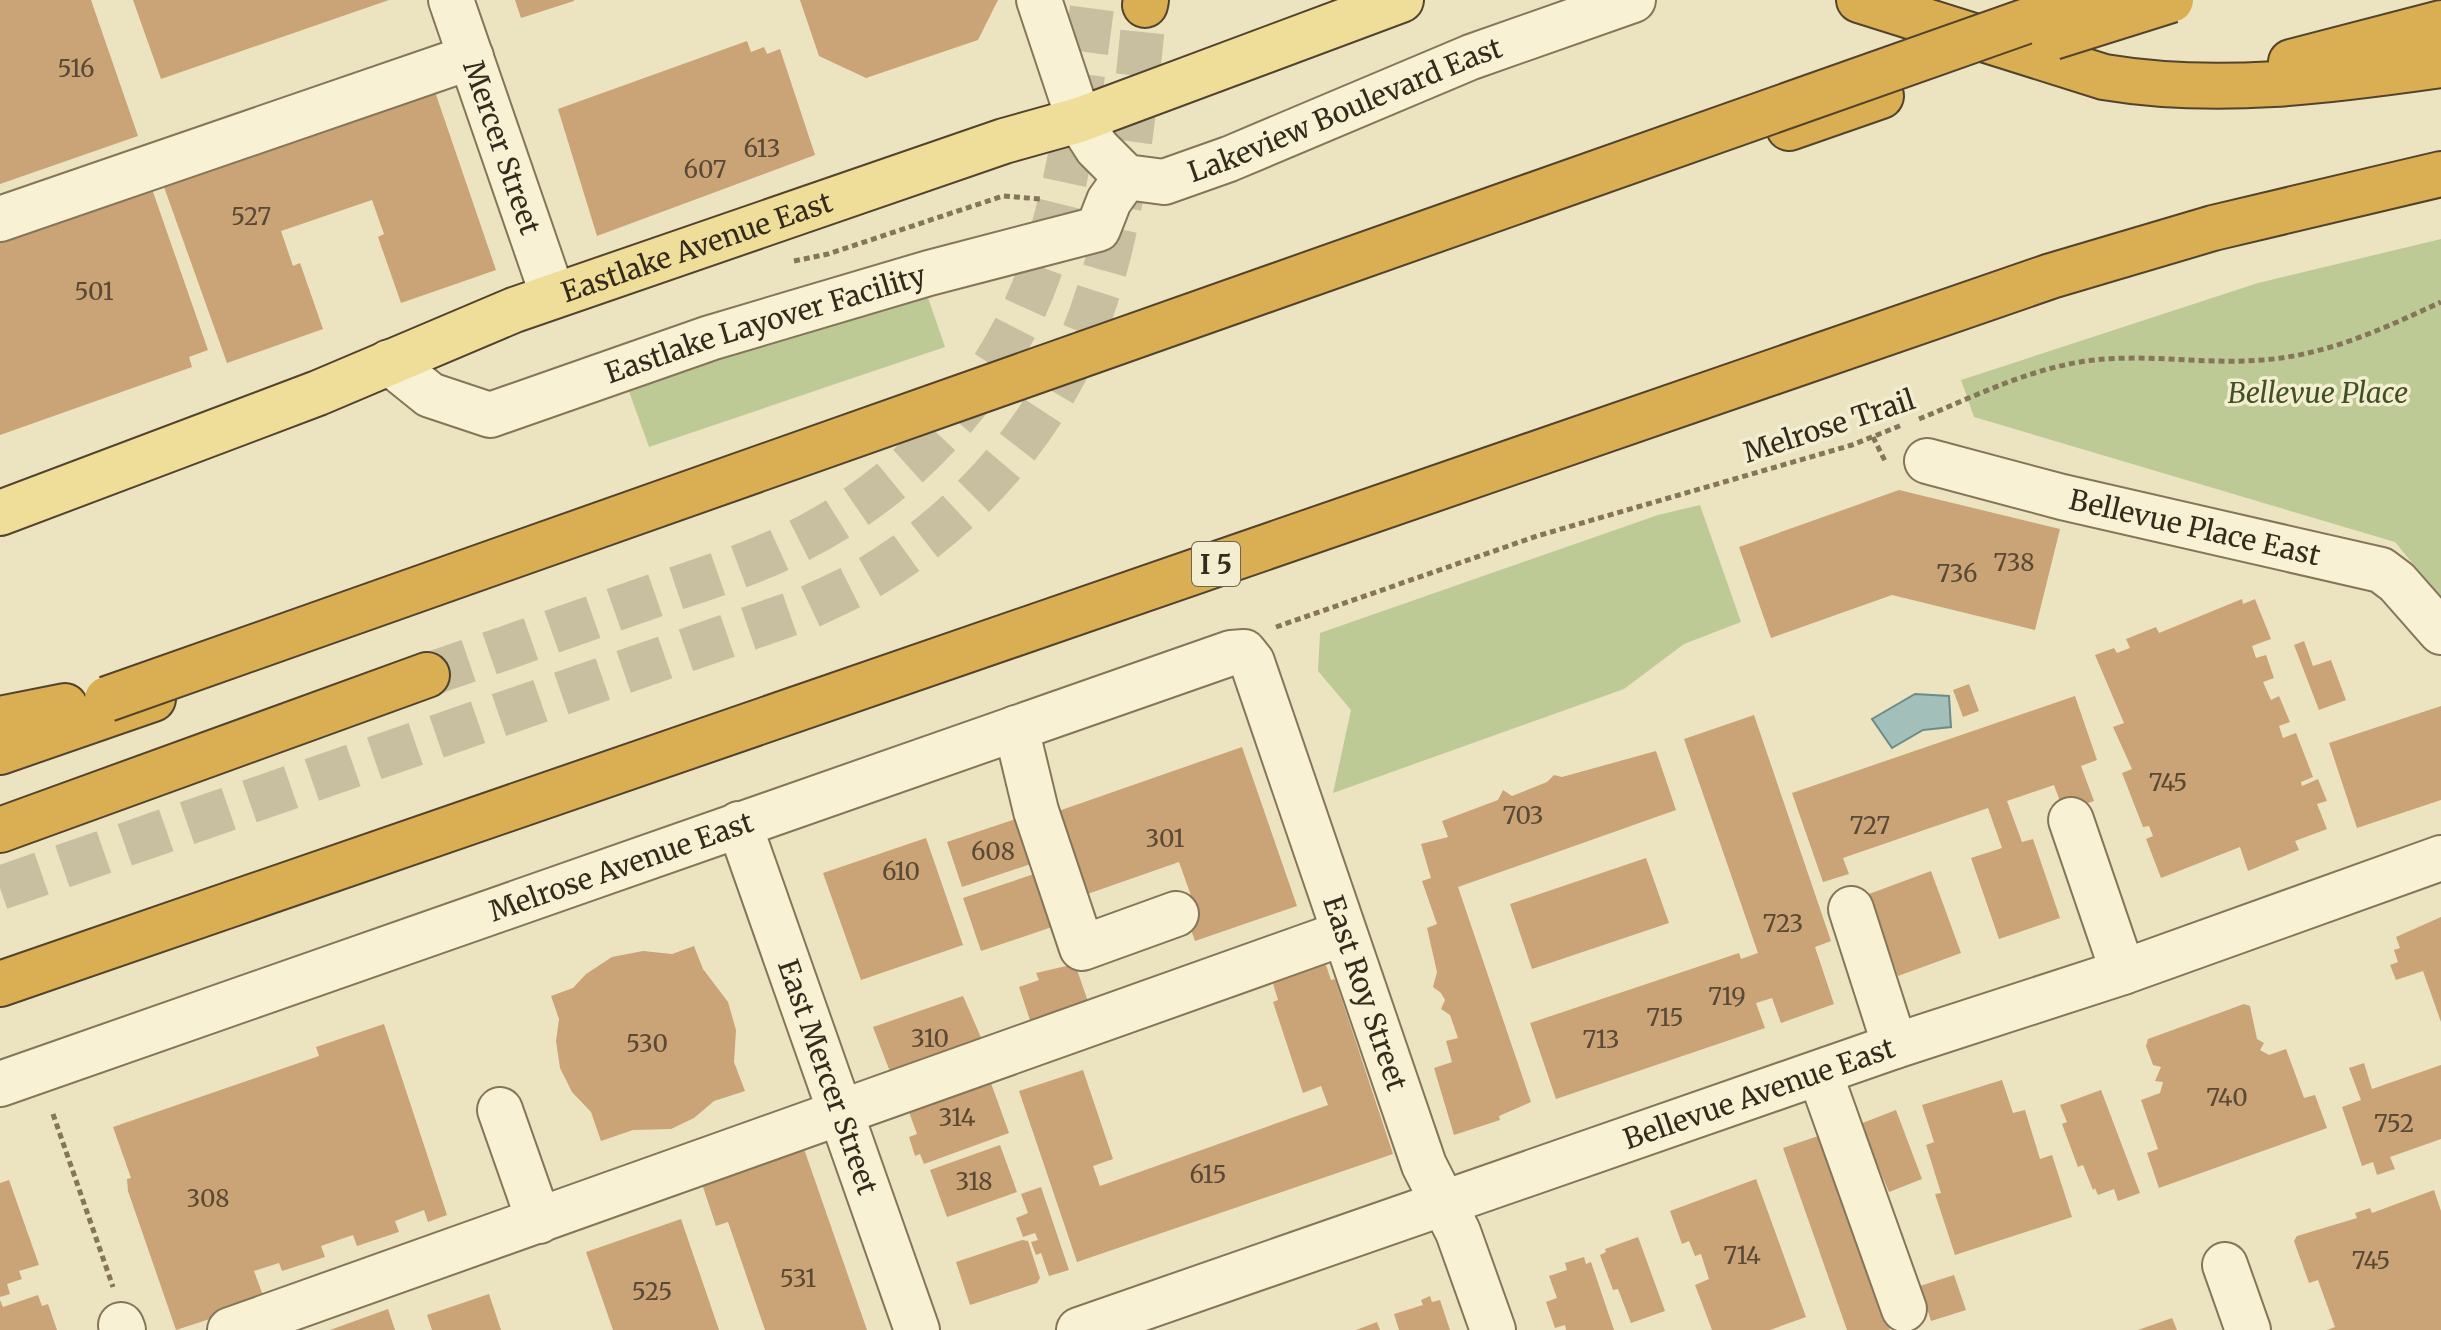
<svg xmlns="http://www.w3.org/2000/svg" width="2441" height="1330" font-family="Merriweather,serif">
	<rect width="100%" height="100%" fill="#ece4c1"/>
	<!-- green -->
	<g fill="#beca95">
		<polygon points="2441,239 2441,598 2395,542 1974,417 1961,380 2258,283"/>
		<polygon points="925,289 945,347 649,447 618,361"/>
		<polygon points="1700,505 1741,622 1684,644 1624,689 1333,793 1351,710 1318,671 1320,633 1658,515"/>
	</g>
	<!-- water -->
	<polygon fill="#a3bfba" stroke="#6b8c88" stroke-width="2" points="1915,694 1949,696 1951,727 1923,730 1892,748 1872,719"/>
	<!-- building -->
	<g fill="#caa377">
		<polygon points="0,0 91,0 138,136 0,184"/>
		<polygon points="133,0 389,0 161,79"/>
		<polygon points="515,0 574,0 574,1 521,18"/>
		<polygon points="800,0 998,0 978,40 866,78 819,56"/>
		<polygon points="747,41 751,52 764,47 767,54 780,49 815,155 597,236 558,109"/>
		<polygon points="431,80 496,270 401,303 378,237 384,234 372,200 281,231 293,266 300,263 323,329 227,363 159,173"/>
		<polygon points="152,189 208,350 189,357 192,367 0,435 0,232"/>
		<polygon points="1899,490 2060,529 2035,630 1892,595 1771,638 1739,547"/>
		<polygon points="2242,599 2243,604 2255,599 2271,639 2252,646 2256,658 2266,655 2274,678 2263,682 2271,700 2279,696 2290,722 2279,726 2283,738 2296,733 2313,777 2301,782 2302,786 2318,779 2327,801 2317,804 2327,829 2295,841 2299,850 2248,871 2240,847 2161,878 2146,839 2153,836 2149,826 2143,827 2122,773 2132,769 2113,727 2124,723 2095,655 2114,648 2117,653 2130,648 2126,639 2156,627 2159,633"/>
		<polygon points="2304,641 2313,666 2331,660 2346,700 2319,710 2294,645"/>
		<polygon points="1969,684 1979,711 1963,717 1953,690"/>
		<polygon points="2075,696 2097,760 2081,766 2094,801 2064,812 2054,785 2007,801 2022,842 2033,839 2060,918 1999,939 1971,858 2002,848 1988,808 1843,858 1849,874 1823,882 1792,793"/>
		<polygon points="2441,706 2441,800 2357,828 2329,743"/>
		<polygon points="1754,715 1831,941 1815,947 1834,1004 1781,1023 1772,998 1756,1003 1765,1028 1556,1099 1530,1023 1739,953 1741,959 1758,953 1684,739"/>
		<polygon points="1242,747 1297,906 1195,941 1184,910 1195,907 1179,862 1076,898 1047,815"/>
		<polygon points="1656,751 1676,810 1458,887 1531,1102 1499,1116 1500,1120 1454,1135 1434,1068 1452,1062 1446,1041 1458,1038 1450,1015 1441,1009 1445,1000 1441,993 1433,987 1437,972 1427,928 1437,924 1422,881 1431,878 1421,844 1448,837 1442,821 1498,800 1503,790 1512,796 1547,782 1554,775 1562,777"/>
		<polygon points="1025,816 1040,861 962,887 947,842"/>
		<polygon points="926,838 963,945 861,980 823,873"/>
		<polygon points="1646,858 1669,923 1532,969 1510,904"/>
		<polygon points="1043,871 1061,924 981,951 963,898"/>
		<polygon points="1931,871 1961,953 1898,976 1869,894"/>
		<polygon points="2441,917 2441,1022 2423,971 2396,980 2390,965 2398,962 2394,950 2400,948 2396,937"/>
		<polygon points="694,946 703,969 728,1002 736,1030 734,1062 745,1091 714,1101 694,1118 671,1129 633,1130 601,1141 591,1112 572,1092 560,1068 556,1041 559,1019 551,996 573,988 586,974 612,957 643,951 672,954"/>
		<polygon points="1324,959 1331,980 1335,979 1393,1154 1077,1262 1019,1091 1083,1070 1113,1159 1093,1166 1100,1186 1328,1105 1321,1086 1303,1093 1273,1002 1278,1000 1271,977"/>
		<polygon points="1075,964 1093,1016 1035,1035 1019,987 1039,980 1036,973"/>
		<polygon points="963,996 986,1049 895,1085 873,1027"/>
		<polygon points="2244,1004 2250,1006 2257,1039 2264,1043 2260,1050 2269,1055 2286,1049 2304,1098 2315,1095 2327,1128 2159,1188 2147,1153 2158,1149 2141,1100 2160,1093 2163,1082 2155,1081 2161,1067 2153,1065 2146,1046 2148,1039"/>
		<polygon points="384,1024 447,1215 428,1222 424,1210 395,1221 399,1232 357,1246 353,1235 321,1246 325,1257 282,1271 279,1263 254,1271 265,1301 176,1330 128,1191 127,1179 131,1178 113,1127 319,1056 316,1047"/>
		<polygon points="2364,1063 2372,1089 2441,1065 2441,1139 2390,1157 2395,1169 2377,1175 2373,1162 2362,1166 2342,1107 2361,1100 2349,1068"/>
		<polygon points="987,1072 1009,1133 924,1164 920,1154 915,1156 909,1137 917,1134 905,1101"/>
		<polygon points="2002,1080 2013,1113 2025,1110 2040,1159 2052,1155 2072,1217 1955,1255 1935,1194 1941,1193 1926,1145 1934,1142 1922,1105"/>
		<polygon points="2101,1090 2140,1193 2118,1201 2114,1189 2098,1195 2095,1188 2093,1190 2083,1165 2078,1167 2062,1124 2067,1122 2060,1105"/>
		<polygon points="1896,1110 1922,1179 1889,1192 1860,1124"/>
		<polygon points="1821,1135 1890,1330 1847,1330 1783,1148"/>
		<polygon points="1000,1145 1017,1192 947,1217 930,1170"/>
		<polygon points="803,1146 867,1330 765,1330 728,1222 716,1226 701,1181"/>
		<polygon points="1756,1179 1806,1317 1770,1330 1712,1330 1695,1285 1709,1279 1701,1254 1695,1256 1689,1241 1682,1244 1670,1211"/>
		<polygon points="9,1180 39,1265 19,1271 22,1279 7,1284 10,1294 0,1297 0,1183"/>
		<polygon points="1041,1187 1069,1270 1049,1276 1041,1253 1036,1255 1031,1242 1038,1240 1035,1233 1023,1237 1016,1218 1028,1213 1021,1194"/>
		<polygon points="2434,1190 2441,1211 2441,1330 2327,1330 2335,1327 2318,1280 2309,1283 2294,1241 2297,1236 2357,1218 2355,1213 2370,1208 2372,1213"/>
		<polygon points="681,1219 719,1330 613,1330 586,1252"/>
		<polygon points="1638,1237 1665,1311 1631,1323 1618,1289 1613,1290 1600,1255 1606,1252 1605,1249"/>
		<polygon points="1022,1240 1028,1241 1040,1278 1037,1283 970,1305 956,1262"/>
		<polygon points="1584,1257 1586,1264 1591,1262 1614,1330 1566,1330 1565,1325 1555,1328 1546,1302 1557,1298 1549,1276 1567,1270 1565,1263"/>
		<polygon points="1954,1275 1966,1310 1931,1321 1920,1286"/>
		<polygon points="489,1294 501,1330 432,1330 427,1315"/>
		<polygon points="38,1295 42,1306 48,1304 57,1330 0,1330 0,1300 3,1307"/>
		<polygon points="1430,1296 1432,1302 1440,1300 1450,1330 1399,1330 1394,1314 1423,1305 1421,1300"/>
		<polygon points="388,1309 395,1330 330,1330"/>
		<polygon points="2172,1318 2177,1330 2138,1330"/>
		<polygon points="1377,1322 1380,1330 1356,1330"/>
	</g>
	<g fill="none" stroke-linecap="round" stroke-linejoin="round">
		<!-- highway-tunnel -->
		<g stroke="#c7bfa0" stroke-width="44" stroke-dasharray="44 22" stroke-linecap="butt">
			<path d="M 427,675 C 498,651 568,626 639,601 C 690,583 743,568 792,544 C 904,490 997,391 1039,273 C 1070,186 1081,91 1093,0"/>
			<path d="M 0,888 L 805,609 C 826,599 849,589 870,577 C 973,516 1060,414 1096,299 C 1127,205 1135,104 1145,5"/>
		</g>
		<!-- minor casing -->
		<g stroke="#857559" stroke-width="48">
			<g id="minor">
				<path id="s1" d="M 451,0 L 553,296"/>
				<path id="s2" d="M 1039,0 L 1079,120 L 1097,148 L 1126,177 L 1164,182 L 1229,159 L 1471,57 L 1633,0"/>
				<polyline points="0,219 471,57"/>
				<path id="s3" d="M 389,362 L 430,395 L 490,415 L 710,338 L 929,273 L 1098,229 L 1109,201 L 1126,177"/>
				<path id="s4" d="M 1927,461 L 2062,497 L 2381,570 L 2397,582 L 2441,632"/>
				<polyline points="1016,728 1036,811 1082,948 1176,914"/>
				<polyline points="2071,820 2123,972"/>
				<path id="s5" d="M 739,824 L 917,1330"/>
				<polyline points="1851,909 1895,1046"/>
				<polyline points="1820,1074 1904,1309"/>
				<path id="s6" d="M 0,1084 L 1231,653 L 1244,652 L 1252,662 L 1424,1165 L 1458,1232 L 1493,1330"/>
				<polyline points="500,1110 539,1221"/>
				<polyline points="2225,1265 2248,1330"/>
				<polyline points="121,1325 123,1330"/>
				<polyline points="230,1330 1344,933"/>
				<path id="s7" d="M 1079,1330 L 1895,1046 L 2123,972 L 2441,858"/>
			</g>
		</g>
		<!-- major casing -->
		<g stroke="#53432d" stroke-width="48">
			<g id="major">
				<path id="s8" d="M 0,513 L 318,393 L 514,310 L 1004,141 L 1079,120 L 1401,0"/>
			</g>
		</g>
		<!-- highway casing -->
		<g stroke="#53432d" stroke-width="48">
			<g id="highway">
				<path d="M 1859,0 L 2104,77 C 2218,96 2328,81 2441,65"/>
				<polyline points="1145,5 1146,0"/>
				<polyline points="2291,62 2441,23"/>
				<polyline points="1789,128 1881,96"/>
				<polyline points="0,719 65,706"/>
				<polyline points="0,752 153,699"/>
				<polyline points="0,830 427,675"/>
				<polyline points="0,984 2051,276 2213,228 2441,174"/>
			</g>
		</g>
		<!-- path -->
		<g stroke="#857559" stroke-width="5" stroke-dasharray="6 4" stroke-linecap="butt">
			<polyline points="794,261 828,254 1003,196 1041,199"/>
			<path d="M 1919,419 C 1971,398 2024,371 2080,362 C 2141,352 2201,365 2263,360 C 2327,355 2383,329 2441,302"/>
			<polyline points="1873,437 1885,461"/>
			<polyline points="1276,627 1537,536 1852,445 1902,425"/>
			<polyline points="53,1114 113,1287"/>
		</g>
		<!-- minor -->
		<use href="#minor" stroke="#f8f1d3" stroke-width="44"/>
		<!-- major -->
		<use href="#major" stroke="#efde99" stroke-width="44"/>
		<!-- highway -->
		<use href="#highway" stroke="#daae53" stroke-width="44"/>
		<!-- highway-bridge casing -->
		<g stroke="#53432d" stroke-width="48" stroke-linecap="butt">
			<g id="highway-bridge">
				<polyline points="2053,37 2171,0"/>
				<polyline points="107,699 2086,0"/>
			</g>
		</g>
		<!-- highway-bridge -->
		<use href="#highway-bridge" stroke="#daae53" stroke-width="44"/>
	</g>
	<g text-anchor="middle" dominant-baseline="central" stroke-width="7" stroke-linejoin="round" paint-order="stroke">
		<!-- number labels -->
		<g font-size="24" fill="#5a4934">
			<text x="76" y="68">516</text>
			<text x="762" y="148">613</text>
			<text x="705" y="169">607</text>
			<text x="251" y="216">527</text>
			<text x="94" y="291">501</text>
			<text x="2014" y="562">738</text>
			<text x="1957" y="573">736</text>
			<text x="2168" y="782">745</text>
			<text x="1523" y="815">703</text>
			<text x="1870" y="825">727</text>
			<text x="1165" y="838">301</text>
			<text x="993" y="851">608</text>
			<text x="901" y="871">610</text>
			<text x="1783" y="923">723</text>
			<text x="1727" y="996">719</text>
			<text x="1665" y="1017">715</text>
			<text x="930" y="1038">310</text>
			<text x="1601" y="1039">713</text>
			<text x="647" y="1043">530</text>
			<text x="2227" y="1097">740</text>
			<text x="957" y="1117">314</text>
			<text x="2394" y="1123">752</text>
			<text x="1208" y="1174">615</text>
			<text x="974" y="1181">318</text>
			<text x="208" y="1198">308</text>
			<text x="1742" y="1255">714</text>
			<text x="2371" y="1260">745</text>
			<text x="798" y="1278">531</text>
			<text x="652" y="1291">525</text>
		</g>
		<!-- shield labels -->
		<rect fill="#f4eed0" stroke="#6e6653" stroke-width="2" x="1192" y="542" width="48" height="44" rx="6"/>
		<g font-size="26" font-weight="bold" fill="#352b1d">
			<text x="1216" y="564">I 5</text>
		</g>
		<!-- street labels -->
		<g font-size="28" fill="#352b1d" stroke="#f4eed0">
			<text stroke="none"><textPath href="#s2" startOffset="434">Lakeview Boulevard East</textPath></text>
			<text stroke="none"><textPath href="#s1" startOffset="156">Mercer Street</textPath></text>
			<text stroke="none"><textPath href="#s8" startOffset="746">Eastlake Avenue East</textPath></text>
			<text stroke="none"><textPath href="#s3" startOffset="406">Eastlake Layover Facility</textPath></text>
			<text transform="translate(1829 426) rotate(-18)">Melrose Trail</text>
			<text stroke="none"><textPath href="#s4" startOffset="276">Bellevue Place East</textPath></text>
			<text stroke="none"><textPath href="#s6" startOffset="658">Melrose Avenue East</textPath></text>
			<text stroke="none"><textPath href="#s6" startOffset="1680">East Roy Street</textPath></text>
			<text stroke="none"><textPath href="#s5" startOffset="268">East Mercer Street</textPath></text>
			<text stroke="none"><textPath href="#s7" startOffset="720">Bellevue Avenue East</textPath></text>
		</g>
		<!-- park labels -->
		<g font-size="28" font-style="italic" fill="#415124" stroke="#f4eed0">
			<text x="2318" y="393">Bellevue Place</text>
		</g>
	</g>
</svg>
